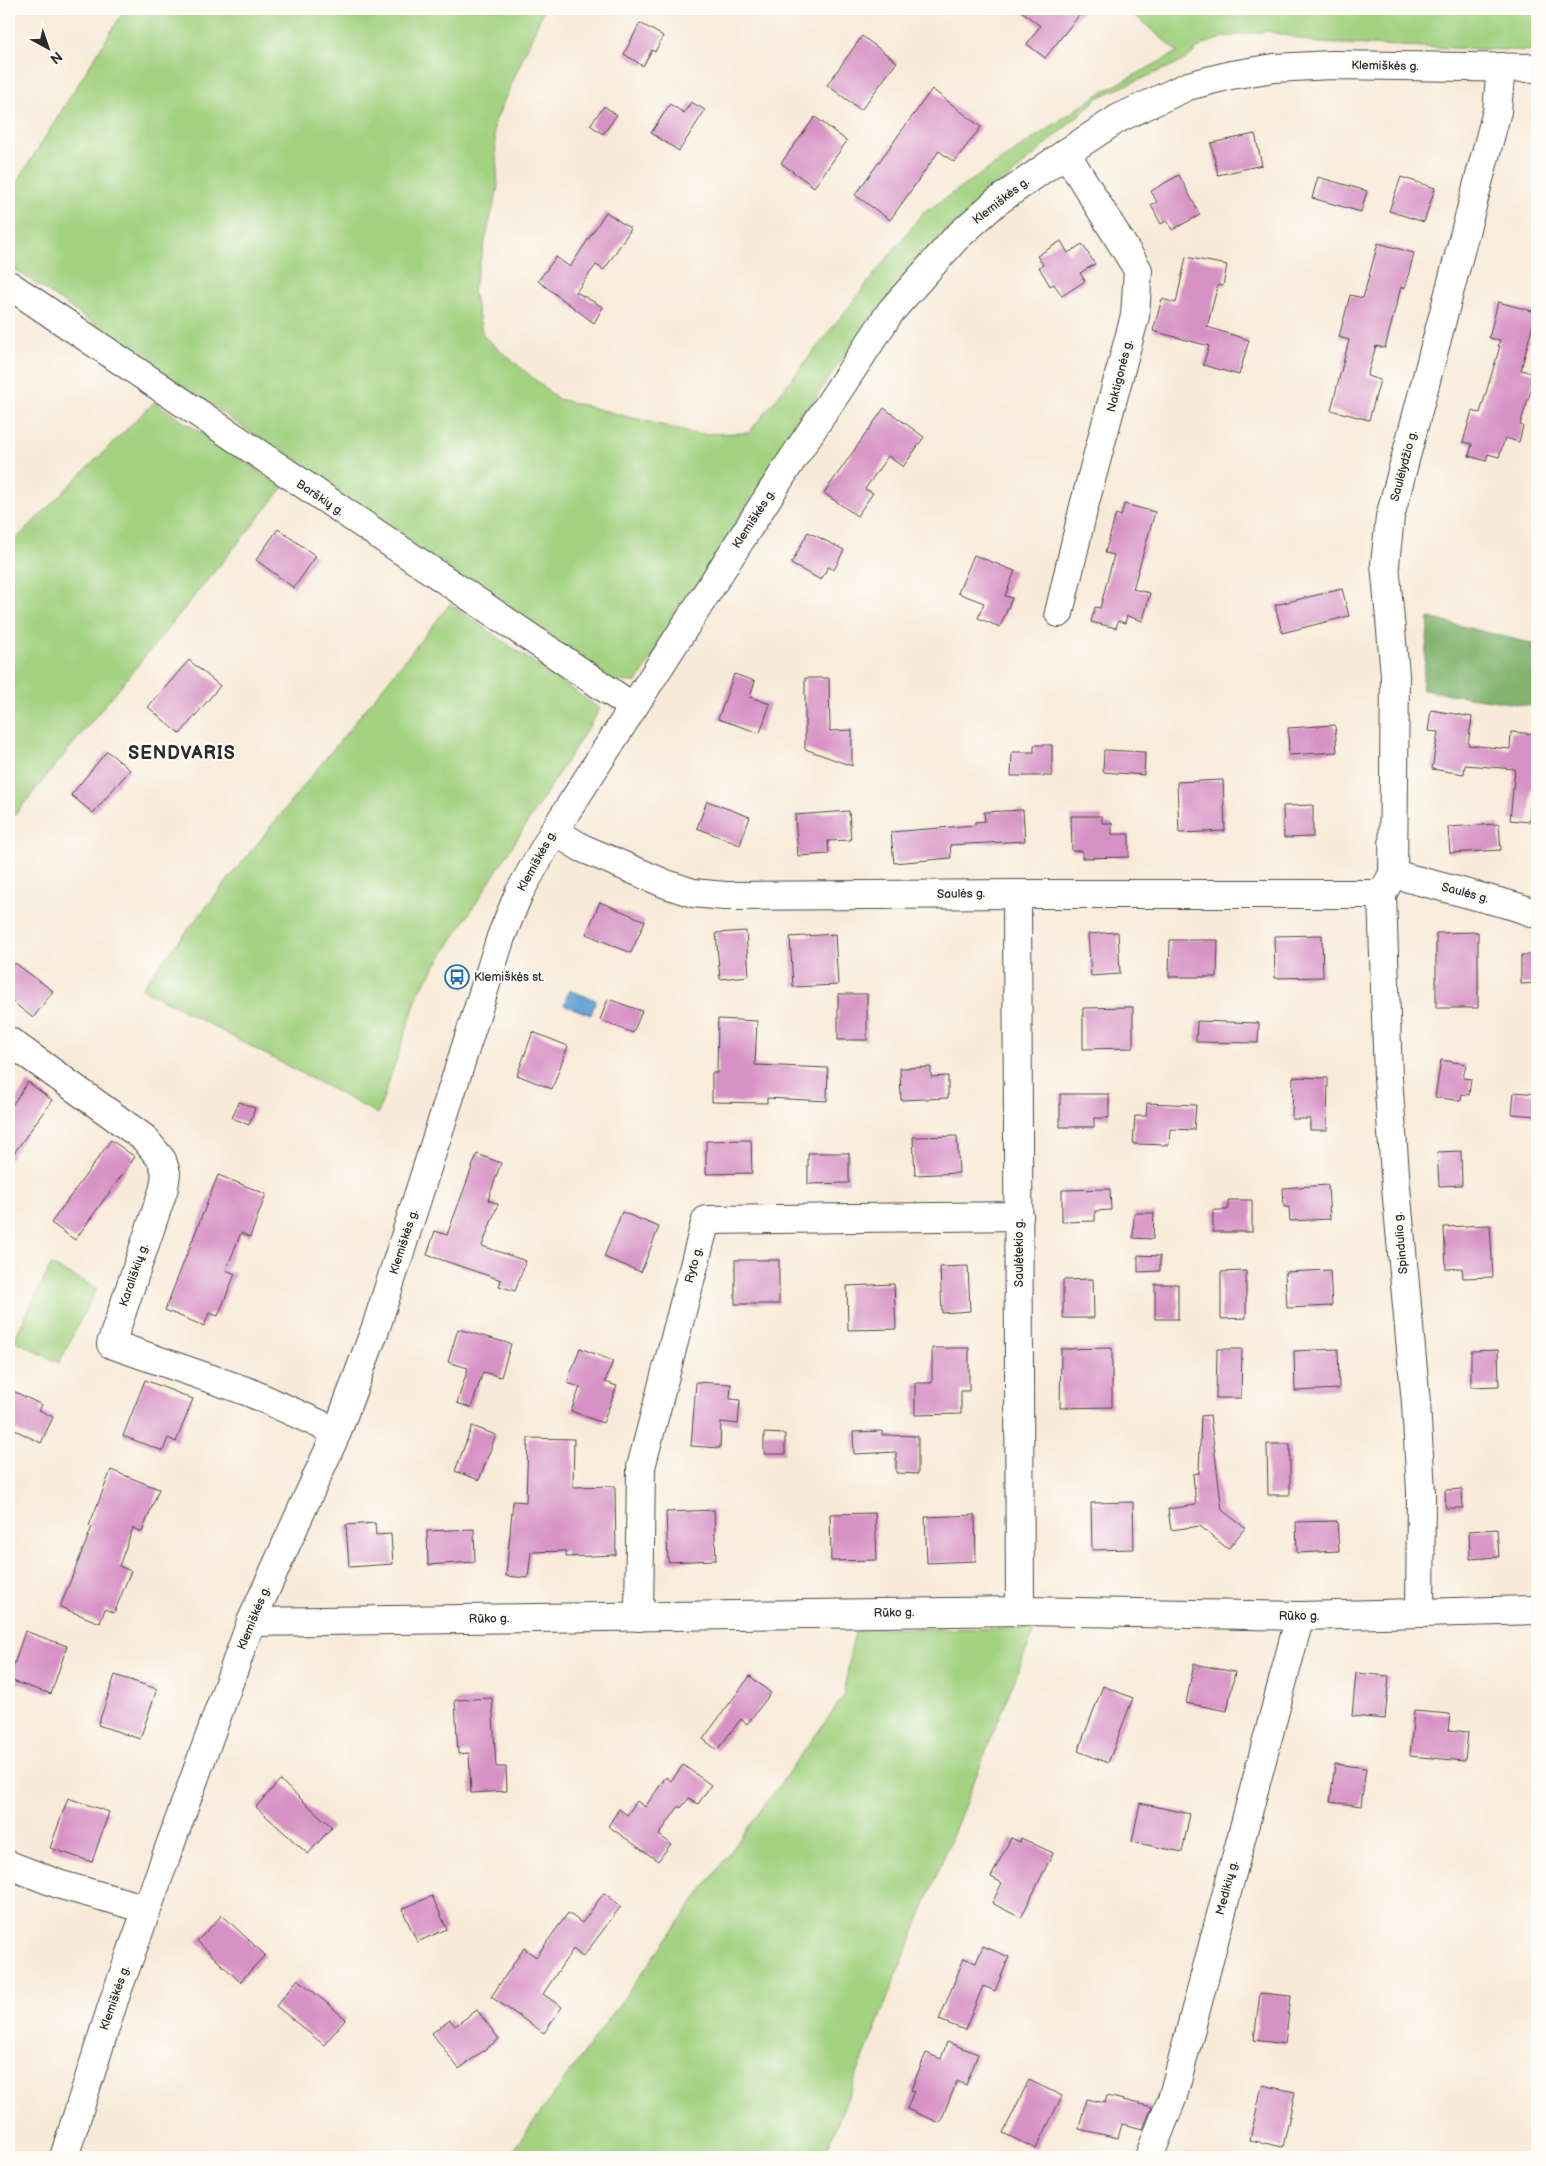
<svg xmlns="http://www.w3.org/2000/svg" width="1546" height="2166" font-family="'Balsamiq Sans',sans-serif">
	<rect width="100%" height="100%" fill="#fdfcf7"/>
	<filter id="ink" filterUnits="userSpaceOnUse"><feTurbulence type="fractalNoise" baseFrequency=".02" numOctaves="2"/><feDisplacementMap in="SourceGraphic" scale="10" xChannelSelector="R" yChannelSelector="G"/><feConvolveMatrix kernelMatrix="1 2 1 2 8 2 1 2 1" color-interpolation-filters="sRGB"/></filter>
	<filter id="wash" filterUnits="userSpaceOnUse"><feTurbulence type="fractalNoise" baseFrequency=".0096" numOctaves="4" result="noise"/><feDisplacementMap in="SourceGraphic" scale="20" xChannelSelector="R" yChannelSelector="G"/><feGaussianBlur stdDeviation="1.12" result="paint"/><feColorMatrix in="noise" values="0 0 0 0 0 0 0 0 0 0 0 0 0 0 0 0 0 1.4 0 .05"/><feComposite in="paint" operator="in"/></filter>
	<g filter="url(#wash)">
		<rect width="100%" height="100%" fill="#f8ead8"/>
		<!-- green -->
		<g fill="#a3d281" stroke="#677e56">
			<polygon points="125,9 544,9 494,124 498,187 473,291 483,336 558,399 697,434 749,433 922,214 1099,94 1178,52 1127,9 1537,9 1537,51 1317,43 1268,31 1224,37 1202,45 1185,60 1099,97 1004,182 898,286 841,360 796,426 637,682 609,681 9,265 9,195"/>
			<polygon points="154,402 284,487 9,822 9,546"/>
			<polygon points="450,604 600,709 419,992 378,1114 141,988"/>
			<polygon points="51,1265 97,1288 59,1363 14,1340"/>
			<polygon points="863,1628 1032,1629 1033,1634 824,2157 508,2157 844,1696 851,1649 855,1633"/>
		</g>
		<!-- forest -->
		<polygon fill="#82b46f" stroke="#56704d" points="1429,618 1537,645 1537,707 1422,690"/>
		<!-- water -->
		<polygon fill="#5f9fd2" stroke="#45657e" points="569,990 596,1000 591,1015 564,1005"/>
		<g id="blocks">
			<!-- building -->
			<g fill="#d792c5">
				<polygon points="1019,9 1084,9 1045,58 1027,44 1040,26"/>
				<polygon points="640,23 663,36 655,52 652,50 643,66 624,54"/>
				<polygon points="862,36 897,62 861,110 827,85"/>
				<polygon points="932,89 981,127 954,162 939,151 890,220 855,195"/>
				<polygon points="691,102 705,110 679,151 651,133 670,104 684,113"/>
				<polygon points="604,106 617,115 603,134 590,125"/>
				<polygon points="815,117 847,141 814,187 781,163"/>
				<polygon points="1255,134 1262,165 1218,175 1211,143"/>
				<polygon points="1179,175 1200,215 1172,230 1167,220 1161,224 1151,205 1157,202 1151,191"/>
				<polygon points="1318,177 1367,191 1361,212 1312,198"/>
				<polygon points="1401,177 1435,188 1424,222 1389,211"/>
				<polygon points="606,212 631,229 604,270 596,265 576,292 603,307 594,323 538,281 556,257 570,267"/>
				<polygon points="1061,241 1068,253 1082,244 1095,264 1080,273 1085,281 1062,296 1054,284 1050,286 1039,267 1043,265 1037,256"/>
				<polygon points="1378,243 1414,253 1405,288 1401,287 1385,348 1376,346 1367,376 1380,380 1369,420 1331,410 1349,340 1339,337 1350,295 1363,298"/>
				<polygon points="1186,257 1227,265 1223,286 1218,285 1207,327 1249,340 1239,375 1203,365 1209,346 1153,331 1162,299 1176,303"/>
				<polygon points="1498,302 1536,312 1521,370 1536,374 1520,425 1523,426 1519,442 1505,438 1499,457 1488,454 1486,461 1469,456 1472,444 1463,442 1472,411 1480,413 1500,346 1498,346 1500,340 1489,338"/>
				<polygon points="884,408 924,437 903,467 888,456 865,489 873,493 857,516 824,493"/>
				<polygon points="1124,504 1155,512 1133,589 1150,593 1143,621 1127,616 1125,623 1118,621 1116,628 1091,622 1095,607 1100,608 1114,555 1105,553 1116,514 1121,516"/>
				<polygon points="278,529 316,556 294,588 256,560"/>
				<polygon points="808,532 844,550 834,570 828,567 821,580 791,564"/>
				<polygon points="974,555 1015,571 1005,596 1012,598 1000,627 978,618 984,603 958,593"/>
				<polygon points="1342,589 1349,616 1282,633 1275,605"/>
				<polygon points="189,660 220,686 180,734 148,707"/>
				<polygon points="734,674 755,681 750,697 770,704 760,733 718,719"/>
				<polygon points="805,678 829,678 830,731 852,730 852,766 805,749"/>
				<polygon points="1431,710 1472,717 1468,745 1510,749 1511,732 1536,734 1529,822 1510,820 1515,769 1465,765 1464,774 1432,769 1438,732 1428,731"/>
				<polygon points="1335,725 1337,752 1289,755 1288,728"/>
				<polygon points="1034,745 1052,745 1052,776 1011,776 1012,752 1034,752"/>
				<polygon points="1104,750 1145,752 1144,775 1103,772"/>
				<polygon points="107,751 130,770 93,813 71,795"/>
				<polygon points="1223,780 1225,831 1179,833 1177,782"/>
				<polygon points="707,801 750,817 740,845 697,828"/>
				<polygon points="1313,805 1313,837 1284,838 1283,806"/>
				<polygon points="1023,810 1025,841 950,845 951,858 894,863 891,832 975,825 975,822 985,821 984,812"/>
				<polygon points="849,811 851,840 828,841 829,854 798,856 795,815"/>
				<polygon points="1071,816 1102,816 1102,823 1112,823 1112,834 1129,834 1129,857 1082,858 1082,851 1072,851"/>
				<polygon points="1499,824 1501,850 1450,853 1448,827"/>
				<polygon points="600,902 645,921 631,953 586,934"/>
				<polygon points="746,931 749,976 720,979 716,933"/>
				<polygon points="1118,932 1120,974 1091,976 1088,934"/>
				<polygon points="1478,932 1478,1008 1436,1008 1436,933"/>
				<polygon points="835,934 838,985 793,987 790,937"/>
				<polygon points="1322,935 1323,977 1275,978 1274,936"/>
				<polygon points="1170,940 1218,940 1217,977 1169,977"/>
				<polygon points="1521,955 1537,955 1537,983 1521,984"/>
				<polygon points="15,963 53,991 33,1018 9,999 9,972"/>
				<rect x="838" y="994" width="29" height="46"/>
				<polygon points="608,999 642,1011 633,1033 600,1020"/>
				<polygon points="1133,1007 1133,1048 1083,1049 1083,1008"/>
				<polygon points="718,1019 757,1021 755,1065 828,1068 827,1101 767,1098 767,1103 712,1102 712,1073 717,1073"/>
				<polygon points="1197,1021 1259,1023 1258,1043 1196,1042"/>
				<polygon points="533,1032 568,1046 552,1089 517,1075"/>
				<polygon points="1441,1060 1466,1064 1463,1078 1471,1079 1469,1095 1462,1094 1461,1101 1435,1097"/>
				<polygon points="931,1067 931,1077 948,1076 948,1098 901,1100 900,1068"/>
				<polygon points="1293,1077 1328,1078 1327,1130 1310,1130 1310,1119 1292,1119"/>
				<polygon points="28,1082 52,1100 9,1160 9,1110"/>
				<polygon points="1514,1092 1537,1094 1537,1116 1512,1114"/>
				<polygon points="1060,1094 1109,1094 1109,1118 1094,1118 1094,1127 1060,1127"/>
				<polygon points="239,1102 255,1108 249,1125 232,1118"/>
				<polygon points="1147,1103 1196,1105 1194,1130 1170,1129 1169,1145 1133,1144 1135,1116 1146,1116"/>
				<polygon points="957,1136 959,1173 915,1175 913,1137"/>
				<polygon points="111,1140 135,1157 75,1240 51,1223"/>
				<polygon points="751,1140 752,1173 706,1174 706,1141"/>
				<polygon points="1461,1151 1462,1185 1439,1186 1437,1152"/>
				<polygon points="808,1153 849,1153 849,1183 808,1184"/>
				<polygon points="477,1154 501,1163 488,1200 498,1204 482,1246 526,1261 515,1291 499,1286 501,1280 427,1255 435,1231 447,1235"/>
				<polygon points="218,1175 266,1194 250,1237 241,1233 226,1270 235,1274 218,1316 209,1313 204,1326 165,1310"/>
				<polygon points="1328,1185 1330,1219 1290,1221 1289,1207 1284,1207 1283,1188"/>
				<polygon points="1110,1189 1111,1210 1095,1211 1095,1221 1062,1222 1062,1190"/>
				<polygon points="1228,1200 1252,1200 1252,1232 1213,1232 1213,1210 1228,1210"/>
				<polygon points="622,1212 659,1227 641,1272 604,1257"/>
				<polygon points="1134,1213 1154,1213 1153,1239 1133,1238"/>
				<polygon points="1490,1225 1493,1277 1463,1278 1462,1268 1446,1269 1444,1227"/>
				<polygon points="1138,1255 1160,1256 1160,1271 1138,1272"/>
				<rect x="735" y="1260" width="44" height="44"/>
				<polygon points="968,1266 970,1311 942,1313 940,1267"/>
				<polygon points="1330,1270 1332,1306 1287,1308 1285,1272"/>
				<polygon points="1246,1271 1246,1318 1221,1319 1221,1272"/>
				<polygon points="1093,1279 1094,1318 1063,1318 1063,1280"/>
				<polygon points="894,1284 896,1329 848,1330 847,1286"/>
				<rect x="1155" y="1284" width="23" height="35"/>
				<polygon points="458,1329 511,1344 501,1377 483,1372 471,1408 457,1403 468,1368 448,1362"/>
				<polygon points="580,1348 613,1361 605,1382 617,1386 603,1423 571,1411 580,1387 567,1383"/>
				<polygon points="932,1348 969,1348 969,1391 961,1391 961,1414 915,1415 915,1383 932,1383"/>
				<polygon points="1112,1348 1112,1407 1060,1408 1061,1349"/>
				<polygon points="1217,1349 1242,1349 1241,1398 1216,1398"/>
				<polygon points="1338,1349 1339,1389 1295,1391 1294,1351"/>
				<polygon points="1498,1350 1499,1386 1471,1387 1471,1351"/>
				<polygon points="145,1380 193,1399 176,1442 168,1438 163,1451 123,1436"/>
				<polygon points="696,1382 731,1384 730,1399 740,1400 738,1424 721,1422 720,1448 691,1446"/>
				<polygon points="9,1389 42,1405 39,1410 53,1417 41,1443 9,1427"/>
				<polygon points="1210,1415 1222,1510 1245,1528 1228,1549 1200,1526 1171,1530 1168,1509 1196,1505 1193,1474 1199,1473 1201,1416"/>
				<polygon points="472,1426 496,1435 479,1480 455,1471"/>
				<polygon points="882,1431 882,1435 918,1436 918,1474 896,1473 896,1452 854,1454 853,1432"/>
				<polygon points="764,1433 785,1434 785,1454 764,1454"/>
				<polygon points="528,1438 574,1439 573,1487 615,1486 616,1555 566,1557 566,1551 531,1552 528,1578 506,1576 513,1501 526,1502"/>
				<polygon points="1267,1444 1290,1444 1290,1495 1268,1495"/>
				<polygon points="111,1470 159,1489 142,1532 133,1528 119,1566 131,1571 114,1613 105,1609 100,1623 60,1607 92,1527 89,1526"/>
				<polygon points="1462,1489 1463,1508 1446,1508 1445,1490"/>
				<polygon points="1133,1502 1134,1549 1092,1550 1091,1503"/>
				<polygon points="714,1510 716,1560 668,1562 666,1512"/>
				<polygon points="875,1513 877,1560 831,1561 830,1514"/>
				<polygon points="975,1515 976,1561 927,1563 925,1517"/>
				<polygon points="1337,1521 1339,1551 1297,1553 1296,1522"/>
				<polygon points="375,1523 376,1535 391,1534 393,1564 349,1567 346,1525"/>
				<polygon points="474,1529 475,1562 428,1565 427,1531"/>
				<polygon points="1497,1529 1499,1557 1470,1559 1469,1531"/>
				<polygon points="25,1631 67,1646 51,1694 9,1680"/>
				<polygon points="1194,1664 1235,1672 1227,1711 1186,1703"/>
				<polygon points="1356,1673 1389,1676 1385,1719 1352,1716"/>
				<polygon points="115,1675 157,1689 140,1739 98,1725"/>
				<polygon points="750,1676 771,1693 747,1724 741,1719 717,1750 703,1739"/>
				<polygon points="1103,1686 1133,1698 1108,1763 1078,1751"/>
				<polygon points="492,1698 496,1767 506,1767 507,1791 471,1793 469,1753 458,1754 455,1700"/>
				<polygon points="1414,1711 1450,1714 1448,1730 1468,1732 1465,1761 1410,1756"/>
				<polygon points="1335,1764 1366,1768 1361,1806 1330,1802"/>
				<polygon points="683,1765 711,1785 698,1804 689,1798 681,1808 679,1806 659,1835 671,1844 658,1861 608,1826 619,1809 627,1815 637,1801 645,1807 666,1777 671,1781"/>
				<polygon points="280,1780 332,1827 308,1854 256,1807"/>
				<polygon points="68,1798 109,1812 92,1862 50,1848"/>
				<polygon points="1140,1803 1190,1814 1182,1852 1132,1842"/>
				<polygon points="1011,1838 1020,1842 1021,1838 1053,1853 1021,1918 992,1903 1002,1883 991,1877"/>
				<polygon points="604,1893 621,1906 583,1957 573,1949 543,1994 562,2007 544,2033 491,1997 524,1948 536,1957 568,1913 582,1923"/>
				<polygon points="432,1896 447,1929 417,1942 402,1909"/>
				<polygon points="222,1915 265,1955 240,1982 197,1941"/>
				<polygon points="983,1946 1009,1957 995,1991 983,1986 965,2030 939,2020 964,1958 976,1963"/>
				<polygon points="298,1979 346,2019 324,2045 276,2006"/>
				<polygon points="1260,1993 1291,1996 1285,2044 1254,2040"/>
				<polygon points="477,2010 499,2039 459,2069 432,2033 450,2020 455,2026"/>
				<polygon points="947,2042 978,2054 966,2085 957,2081 940,2123 907,2109 914,2091 911,2090 926,2053 941,2059"/>
				<polygon points="1029,2080 1062,2096 1036,2149 1003,2133"/>
				<polygon points="1262,2085 1295,2092 1283,2147 1250,2140"/>
				<polygon points="1107,2096 1152,2107 1143,2129 1122,2124 1118,2138 1079,2129 1086,2099 1105,2103"/>
			</g>
		</g>
	</g>
	<g filter="url(#ink)">
		<use href="#blocks" fill-opacity="0" stroke="#4a4845" stroke-width="1"/>
		<g fill="none" stroke-linecap="round" stroke-linejoin="round">
			<!-- minor casing -->
			<g stroke="#4a4845" stroke-width="30">
				<g id="minor">
					<polyline points="9,285 633,707"/>
					<polyline points="1059,613 1084,506 1135,316 1138,270 1066,153"/>
					<polyline points="554,831 582,848 666,884 693,893 725,896 1017,894 1382,894"/>
					<polyline points="1393,874 1514,906 1537,914"/>
					<polyline points="1017,894 1020,1611"/>
					<polyline points="9,1041 144,1138 162,1160 166,1173 164,1188 111,1344 249,1392 337,1432"/>
					<polyline points="1420,1613 1421,1492 1416,1403 1396,1187 1388,1078 1382,894 1393,874 1395,675 1385,564 1390,517 1497,111 1501,67"/>
					<polyline points="639,1617 641,1467 706,1220 1019,1216"/>
					<polyline points="251,1622 1020,1611 1300,1616 1537,1610"/>
					<polyline points="9,1865 61,1885 147,1909"/>
					<polyline points="64,2157 114,2000 251,1622 337,1432 376,1327 501,937 519,893 554,831 788,466 891,311 956,238 995,203 1066,153 1119,118 1188,86 1231,75 1274,68 1332,65 1537,68"/>
					<polyline points="1149,2157 1173,2096 1300,1616"/>
				</g>
			</g>
			<!-- minor -->
			<use href="#minor" stroke="#fff" stroke-width="28"/>
		</g>
	</g>
	<!-- icons -->
	<defs>
		<g id="bus-ring" transform="scale(1.25)"><circle r="9.5" fill="#fdfcf7" stroke="#1f6fb2" stroke-width="1.5"/><path d="M-5-6H5V4H4V6H2V4H-2V6H-4V4H-5ZM-3.5-4V0h7V-4ZM-3.5 1.2v1.5H-2V1.2ZM2 1.2v1.5H3.5V1.2Z" fill="#1f6fb2"/></g>
	</defs>
	<g fill-rule="evenodd">
		<use href="#bus-ring" x="457" y="977"/>
	</g>
	<g text-anchor="middle" dominant-baseline="central" stroke-width="4" stroke-linejoin="round" paint-order="stroke">
		<!-- street labels -->
		<g font-size="12" fill="#2b2b2b" stroke="#fdfcf7">
			<text transform="translate(1385 66) rotate(1)">Klemiškės g.</text>
			<text transform="translate(1001 201) rotate(-38)">Klemiškės g.</text>
			<text transform="translate(1120 376) rotate(-76)">Naktigonės g.</text>
			<text transform="translate(1404 466) rotate(-75)">Saulėlydžio g.</text>
			<text transform="translate(320 498) rotate(34)">Barškių g.</text>
			<text transform="translate(754 519) rotate(-57)">Klemiškės g.</text>
			<text transform="translate(537 861) rotate(-61)">Klemiškės g.</text>
			<text transform="translate(1465 893) rotate(15)">Saulės g.</text>
			<text transform="translate(961 894) rotate(-1)">Saulės g.</text>
			<text transform="translate(404 1242) rotate(-72)">Klemiškės g.</text>
			<text transform="translate(1401 1243) rotate(-95)">Spindulio g.</text>
			<text transform="translate(1019 1253) rotate(-90)">Saulėtekio g.</text>
			<text transform="translate(694 1265) rotate(-75)">Ryto g.</text>
			<text transform="translate(134 1275) rotate(-71)">Karališkių g.</text>
			<text transform="translate(894 1613) rotate(-1)">Rūko g.</text>
			<text x="1299" y="1616">Rūko g.</text>
			<text transform="translate(254 1618) rotate(-68)">Klemiškės g.</text>
			<text transform="translate(489 1619) rotate(-1)">Rūko g.</text>
			<text transform="translate(1227 1888) rotate(-75)">Medikių g.</text>
			<text transform="translate(115 1998) rotate(-71)">Klemiškės g.</text>
		</g>
		<!-- poi labels -->
		<g font-size="12" fill="#2b2b2b" stroke="#fdfcf7" text-anchor="start">
			<text x="474" y="977">Klemiškės st.</text>
		</g>
		<!-- district labels -->
		<g font-size="18" font-weight="bold" letter-spacing="1" fill="#2b2b2b" stroke="#fdfcf7">
			<text x="182" y="753">SENDVARIS</text>
		</g>
	</g>
	<!-- margin -->
	<rect width="1546" height="2166" fill="none" stroke="#fdfcf7" stroke-width="30"/>
	<!-- north arrow -->
	<g transform="translate(48 48) rotate(140)" stroke="#fdfcf7" stroke-width="4" paint-order="stroke">
	<path d="M0-4L9 19L0 12L-9 19Z" fill="#2b2b2b"/>
	<text y="-8" font-size="14" font-weight="bold" text-anchor="middle" fill="#2b2b2b">N</text>
	</g>
</svg>
